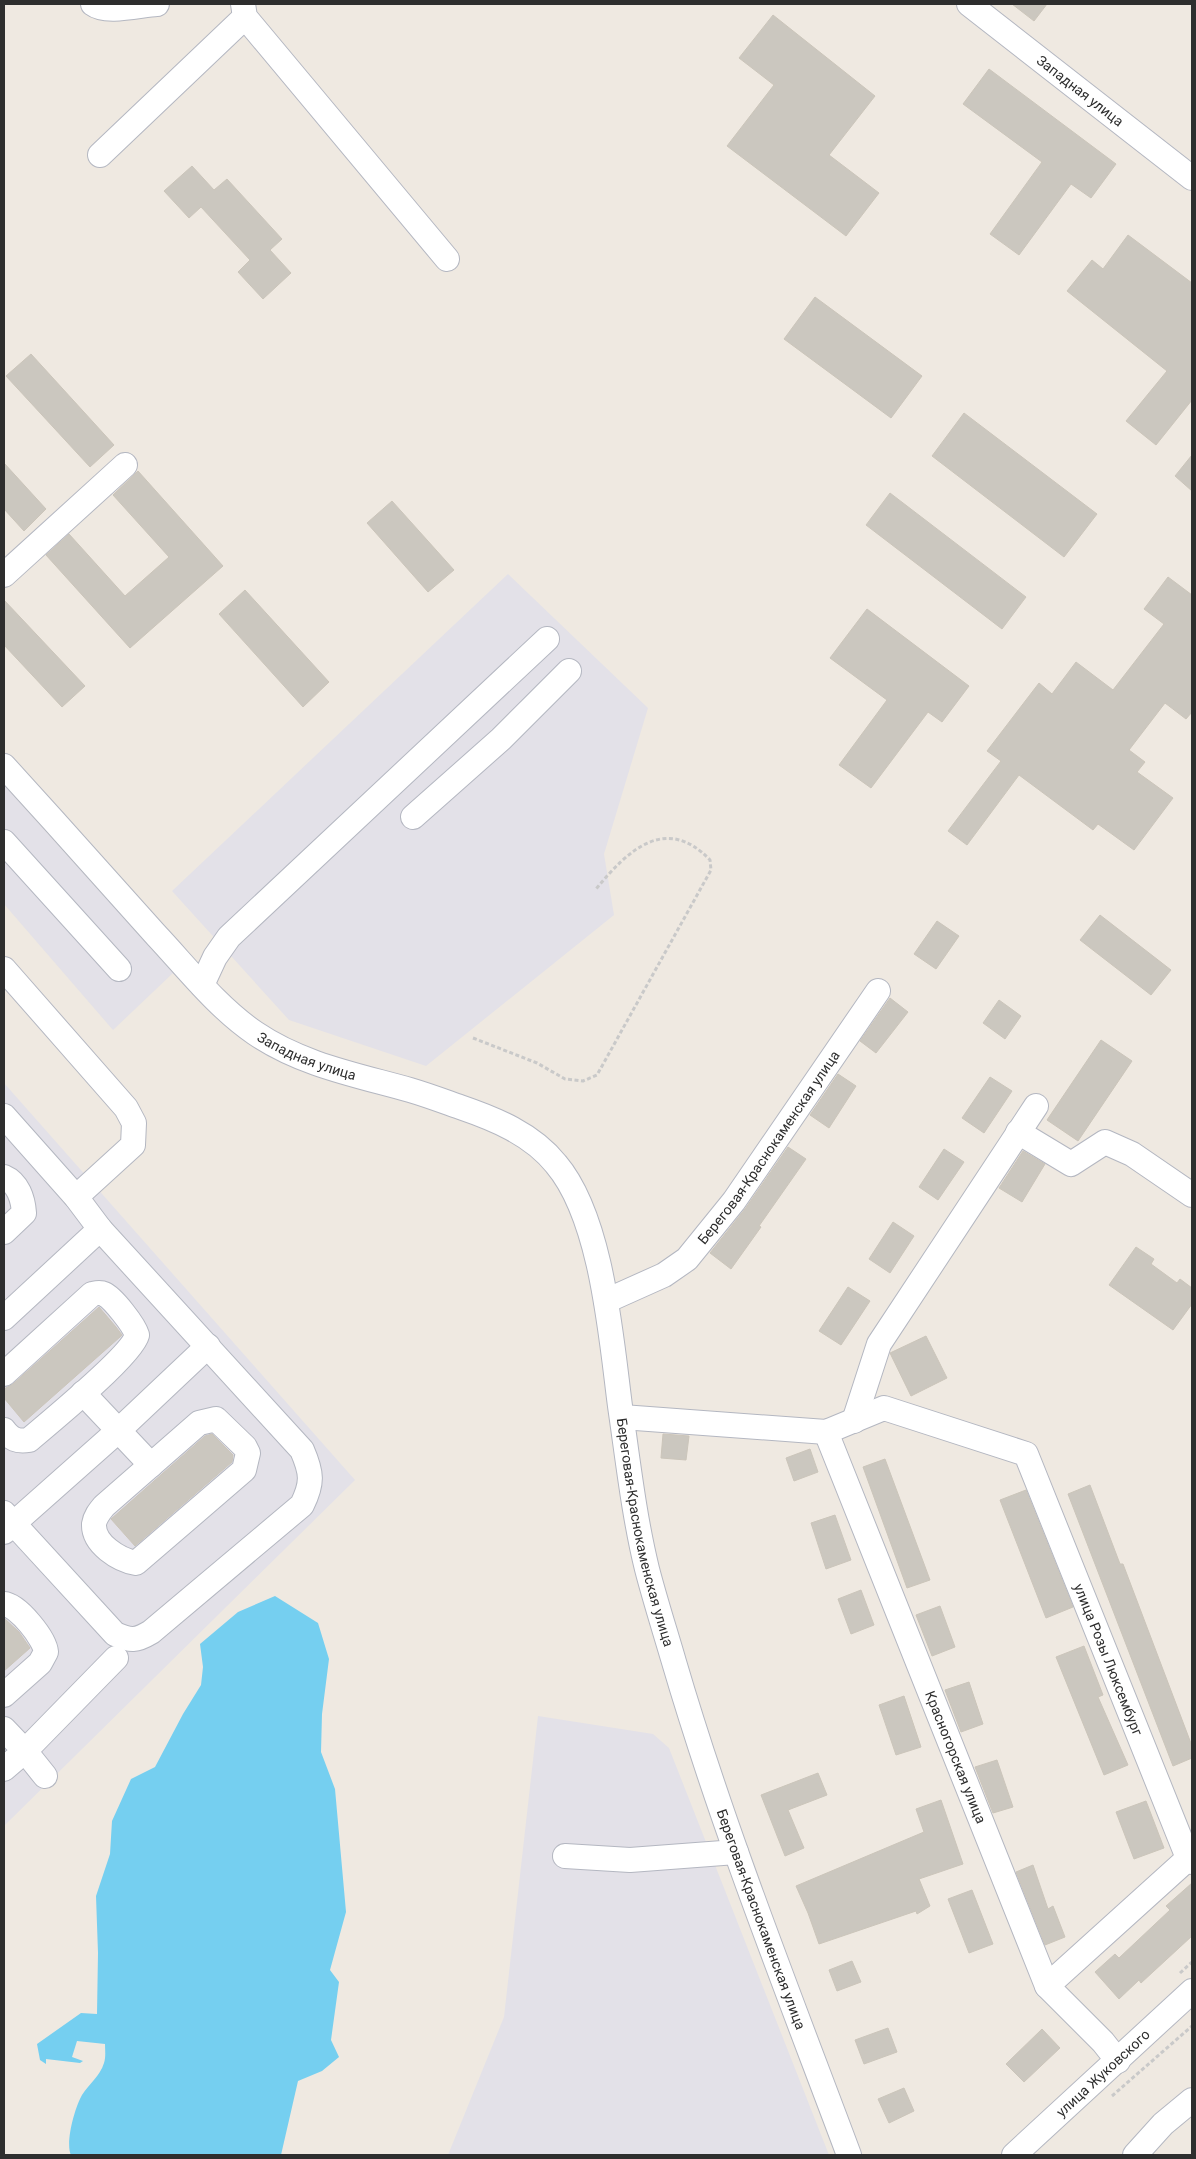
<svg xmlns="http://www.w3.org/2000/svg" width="1196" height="2159" font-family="Roboto,sans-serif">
	<rect width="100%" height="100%" fill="#efe9e1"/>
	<!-- industrial -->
	<g fill="#e3e1e8">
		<polygon points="508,574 648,708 604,854 614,915 426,1066 289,1020 172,891"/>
		<polygon points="4,785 173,973 113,1030 4,904"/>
		<polygon points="4,1083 355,1480 4,1826"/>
		<polygon points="538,1716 653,1734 669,1748 829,2155 448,2155 504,2017"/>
	</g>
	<!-- water -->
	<path fill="#75cff0" d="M 275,1596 L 318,1623 L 329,1659 L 322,1714 L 321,1752 L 335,1789 L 346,1912 L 330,1970 L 339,1982 L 331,2040 L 339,2057 L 322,2071 L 298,2081 L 281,2155 L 71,2155 C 65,2143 75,2107 82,2095 C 89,2084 100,2076 104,2063 C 106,2057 105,2050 105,2044 L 77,2041 L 72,2057 L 83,2061 L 80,2063 L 46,2059 L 46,2064 L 40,2060 L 37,2044 L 81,2013 L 97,2014 L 98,1953 L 96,1896 L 110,1854 L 112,1821 L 131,1779 L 155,1767 L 183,1714 L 201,1685 L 203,1667 L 200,1644 L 238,1612 Z"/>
	<!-- building -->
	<g fill="#cbc7bf" stroke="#cbc5ba">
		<polygon points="1012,4 1047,4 1034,21"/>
		<polygon points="773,15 875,96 829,155 879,193 846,236 727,146 774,85 739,58"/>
		<polygon points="989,69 1116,164 1091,198 1071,184 1019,255 990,234 1042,162 963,104"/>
		<polygon points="192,166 214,190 227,179 282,239 270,250 291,273 263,299 238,272 250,260 201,207 189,218 164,191"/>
		<polygon points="1128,235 1192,283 1192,400 1156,445 1126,421 1167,371 1067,291 1092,260 1103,269"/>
		<polygon points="815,297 922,376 891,418 784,339"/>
		<polygon points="31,354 114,445 90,467 6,376"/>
		<polygon points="964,413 1097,514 1064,557 932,456"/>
		<polygon points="1192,455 1192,491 1175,476"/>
		<polygon points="4,463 46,509 24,531 4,509"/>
		<polygon points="138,471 223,566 130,648 46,555 69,534 125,596 169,557 113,495"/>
		<polygon points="890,493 1026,597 1002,629 866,525"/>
		<polygon points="392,501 454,570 428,592 367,523"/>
		<polygon points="1168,577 1192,595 1192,712 1186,719 1165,703 1129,750 1145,762 1137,772 1173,798 1134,850 1098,824 1093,830 1019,775 967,845 948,831 1001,761 987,751 1039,683 1052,694 1076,662 1113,690 1164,624 1144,609"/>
		<polygon points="245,590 329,682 303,707 219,614"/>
		<polygon points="4,600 85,686 62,707 4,645"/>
		<polygon points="867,609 969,686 942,722 928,712 871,788 839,765 887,700 830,658"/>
		<polygon points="1100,915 1171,970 1151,995 1080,940"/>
		<polygon points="937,921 959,936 936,969 914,954"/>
		<polygon points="890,998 908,1012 876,1053 860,1041"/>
		<polygon points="999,1000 1021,1016 1005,1039 983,1023"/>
		<polygon points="1101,1040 1132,1061 1078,1141 1047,1120"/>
		<polygon points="838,1074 856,1086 829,1128 810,1115"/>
		<polygon points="990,1077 1012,1091 984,1133 962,1118"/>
		<polygon points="788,1147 806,1159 759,1226 761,1227 731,1269 710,1253 745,1209"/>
		<polygon points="944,1149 964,1162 938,1200 919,1187"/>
		<polygon points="1023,1151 1045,1164 1022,1202 999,1188"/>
		<polygon points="893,1222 914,1236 890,1273 869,1259"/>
		<polygon points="1136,1247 1154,1259 1151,1264 1177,1283 1180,1279 1192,1288 1192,1304 1173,1330 1109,1285"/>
		<polygon points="848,1287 870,1301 841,1345 819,1331"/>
		<polygon points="99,1307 116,1327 122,1335 120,1337 24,1422 4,1398 4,1389 13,1384"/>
		<polygon points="926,1336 947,1378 911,1396 890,1353"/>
		<polygon points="212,1434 233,1455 232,1462 135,1546 111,1519 205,1436"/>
		<polygon points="663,1434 689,1436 686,1460 661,1458"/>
		<polygon points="810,1449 818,1472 794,1481 786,1458"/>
		<polygon points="885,1459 930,1580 907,1588 863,1467"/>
		<polygon points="1090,1485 1120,1564 1123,1564 1192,1746 1192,1758 1173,1766 1068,1494"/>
		<polygon points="1026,1490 1073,1607 1046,1618 1000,1500"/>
		<polygon points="835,1515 851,1560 826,1569 811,1523"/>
		<polygon points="861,1590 874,1625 851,1634 838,1599"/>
		<polygon points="940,1606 955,1647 932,1656 916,1615"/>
		<polygon points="4,1618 19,1632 30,1648 4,1671"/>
		<polygon points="1084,1646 1103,1695 1098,1697 1128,1765 1104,1775 1056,1657"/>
		<polygon points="969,1682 983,1724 961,1732 945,1690"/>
		<polygon points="904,1696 921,1747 896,1755 879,1705"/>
		<polygon points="997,1760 1013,1807 993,1813 975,1767"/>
		<polygon points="818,1773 827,1795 788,1810 804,1848 785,1856 761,1795"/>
		<polygon points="941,1800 963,1864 919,1879 930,1906 917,1914 916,1911 819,1944 808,1913 796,1886 924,1832 916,1809"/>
		<polygon points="1146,1801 1164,1848 1134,1859 1116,1812"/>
		<polygon points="1033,1865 1048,1909 1053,1906 1065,1937 1045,1945 1016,1872"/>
		<polygon points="1192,1883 1192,1936 1141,1983 1139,1980 1119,1999 1095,1972 1115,1954 1119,1958 1170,1910 1166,1906"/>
		<polygon points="972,1890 993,1944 969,1953 948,1899"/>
		<polygon points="852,1961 861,1982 837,1991 829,1970"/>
		<polygon points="888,2028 897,2052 864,2064 855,2040"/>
		<polygon points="1042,2029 1060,2048 1024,2082 1006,2064"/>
		<polygon points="904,2088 914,2111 889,2123 878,2099"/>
	</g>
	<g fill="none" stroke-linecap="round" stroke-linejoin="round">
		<!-- minor casing -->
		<g stroke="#b4b7c1" stroke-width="26">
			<g id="minor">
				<path d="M 93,4 C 106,14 140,5 157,4"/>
				<polyline points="243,4 245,17 447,259"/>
				<path id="s1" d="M 969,4 L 1192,178"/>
				<polyline points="100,155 245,17"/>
				<polyline points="4,575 125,465"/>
				<path id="s2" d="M 4,766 C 55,822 105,878 156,935 C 187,968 217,1007 255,1033 C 302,1065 357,1075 410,1090 C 427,1095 443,1101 460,1107 C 495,1119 532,1134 556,1164 C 602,1218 611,1337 620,1406 C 628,1461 634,1516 647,1569 C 655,1600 665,1631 674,1662 C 723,1829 788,1992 849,2155"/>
				<polyline points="413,817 501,739 569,671"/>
				<polyline points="4,842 119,969"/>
				<polyline points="4,969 126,1108 134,1123 133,1145 76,1197"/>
				<polyline points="202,985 215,957 229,937 547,639"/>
				<path d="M 4,1116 L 76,1197 L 100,1229 L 302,1450 C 312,1473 313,1483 302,1505 L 151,1632 C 136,1641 131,1641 115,1634 L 4,1513"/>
				<polyline points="1018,1132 1071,1164 1105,1142 1132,1154 1192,1195"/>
				<path d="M 4,1177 C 18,1183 23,1199 24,1213 L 4,1232"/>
				<path id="s3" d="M 606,1301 L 664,1275 L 687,1259 L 734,1201 L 878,991"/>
				<polyline points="4,1318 100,1229"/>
				<path d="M 4,1374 L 92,1294 C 97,1293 100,1292 104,1294 C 113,1298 134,1325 137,1335 C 132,1355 49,1423 29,1440 C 17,1442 11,1439 4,1430"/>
				<polyline points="83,1393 151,1465"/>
				<path id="s4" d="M 622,1417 L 826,1432 L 884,1408 L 1026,1454 L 1188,1858 L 1192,1862"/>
				<path d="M 216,1419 L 245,1447 L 248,1453 L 244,1470 L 136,1563 C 119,1560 93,1544 94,1524 C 95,1517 99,1512 104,1506 L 199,1423 Z"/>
				<polyline points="854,1421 879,1344 1036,1106"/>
				<path id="s5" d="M 826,1432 L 1047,1986 L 1103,2042 L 1118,2061"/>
				<polyline points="4,1532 119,1430 208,1346"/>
				<path d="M 4,1604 C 18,1605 45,1639 46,1652 L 40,1663 L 4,1695"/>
				<polyline points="4,1729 25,1751 45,1776"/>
				<polyline points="4,1769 25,1751 116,1658"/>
				<polyline points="565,1856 630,1860 736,1852"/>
				<polyline points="1047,1986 1192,1855"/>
				<path id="s6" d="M 1014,2155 L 1192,1991"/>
				<polyline points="1135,2155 1163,2124 1192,2100"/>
			</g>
		</g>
		<!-- path -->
		<g stroke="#c9c9c9" stroke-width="3" stroke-dasharray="4 2.5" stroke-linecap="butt">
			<path d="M 473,1038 L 537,1063 L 565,1079 L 583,1081 L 597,1075 L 711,870 L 710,860 C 666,814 628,850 596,889"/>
			<polyline points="1180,1973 1192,1962"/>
			<polyline points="1112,2096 1192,2026"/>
		</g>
		<!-- minor -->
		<use href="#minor" stroke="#fff" stroke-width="24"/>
	</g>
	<g text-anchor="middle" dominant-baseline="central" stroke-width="4" stroke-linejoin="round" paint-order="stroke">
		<!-- street labels -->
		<g font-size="14" fill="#2e2e2e" stroke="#fff">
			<text stroke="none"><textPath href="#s1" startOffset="141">Западная улица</textPath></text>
			<text stroke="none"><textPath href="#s2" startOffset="424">Западная улица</textPath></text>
			<text stroke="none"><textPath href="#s3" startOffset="230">Береговая-Краснокаменская улица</textPath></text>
			<text stroke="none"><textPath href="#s2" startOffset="1081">Береговая-Краснокаменская улица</textPath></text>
			<text stroke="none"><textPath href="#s4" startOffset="638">улица Розы Люксембург</textPath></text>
			<text stroke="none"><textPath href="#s5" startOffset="350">Красногорская улица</textPath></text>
			<text stroke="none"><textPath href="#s2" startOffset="1486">Береговая-Краснокаменская улица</textPath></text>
			<text stroke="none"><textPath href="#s6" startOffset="121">улица Жуковского</textPath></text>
		</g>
	</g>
	<!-- border -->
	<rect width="1196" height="2159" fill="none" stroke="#2e2e2e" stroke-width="10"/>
</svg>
